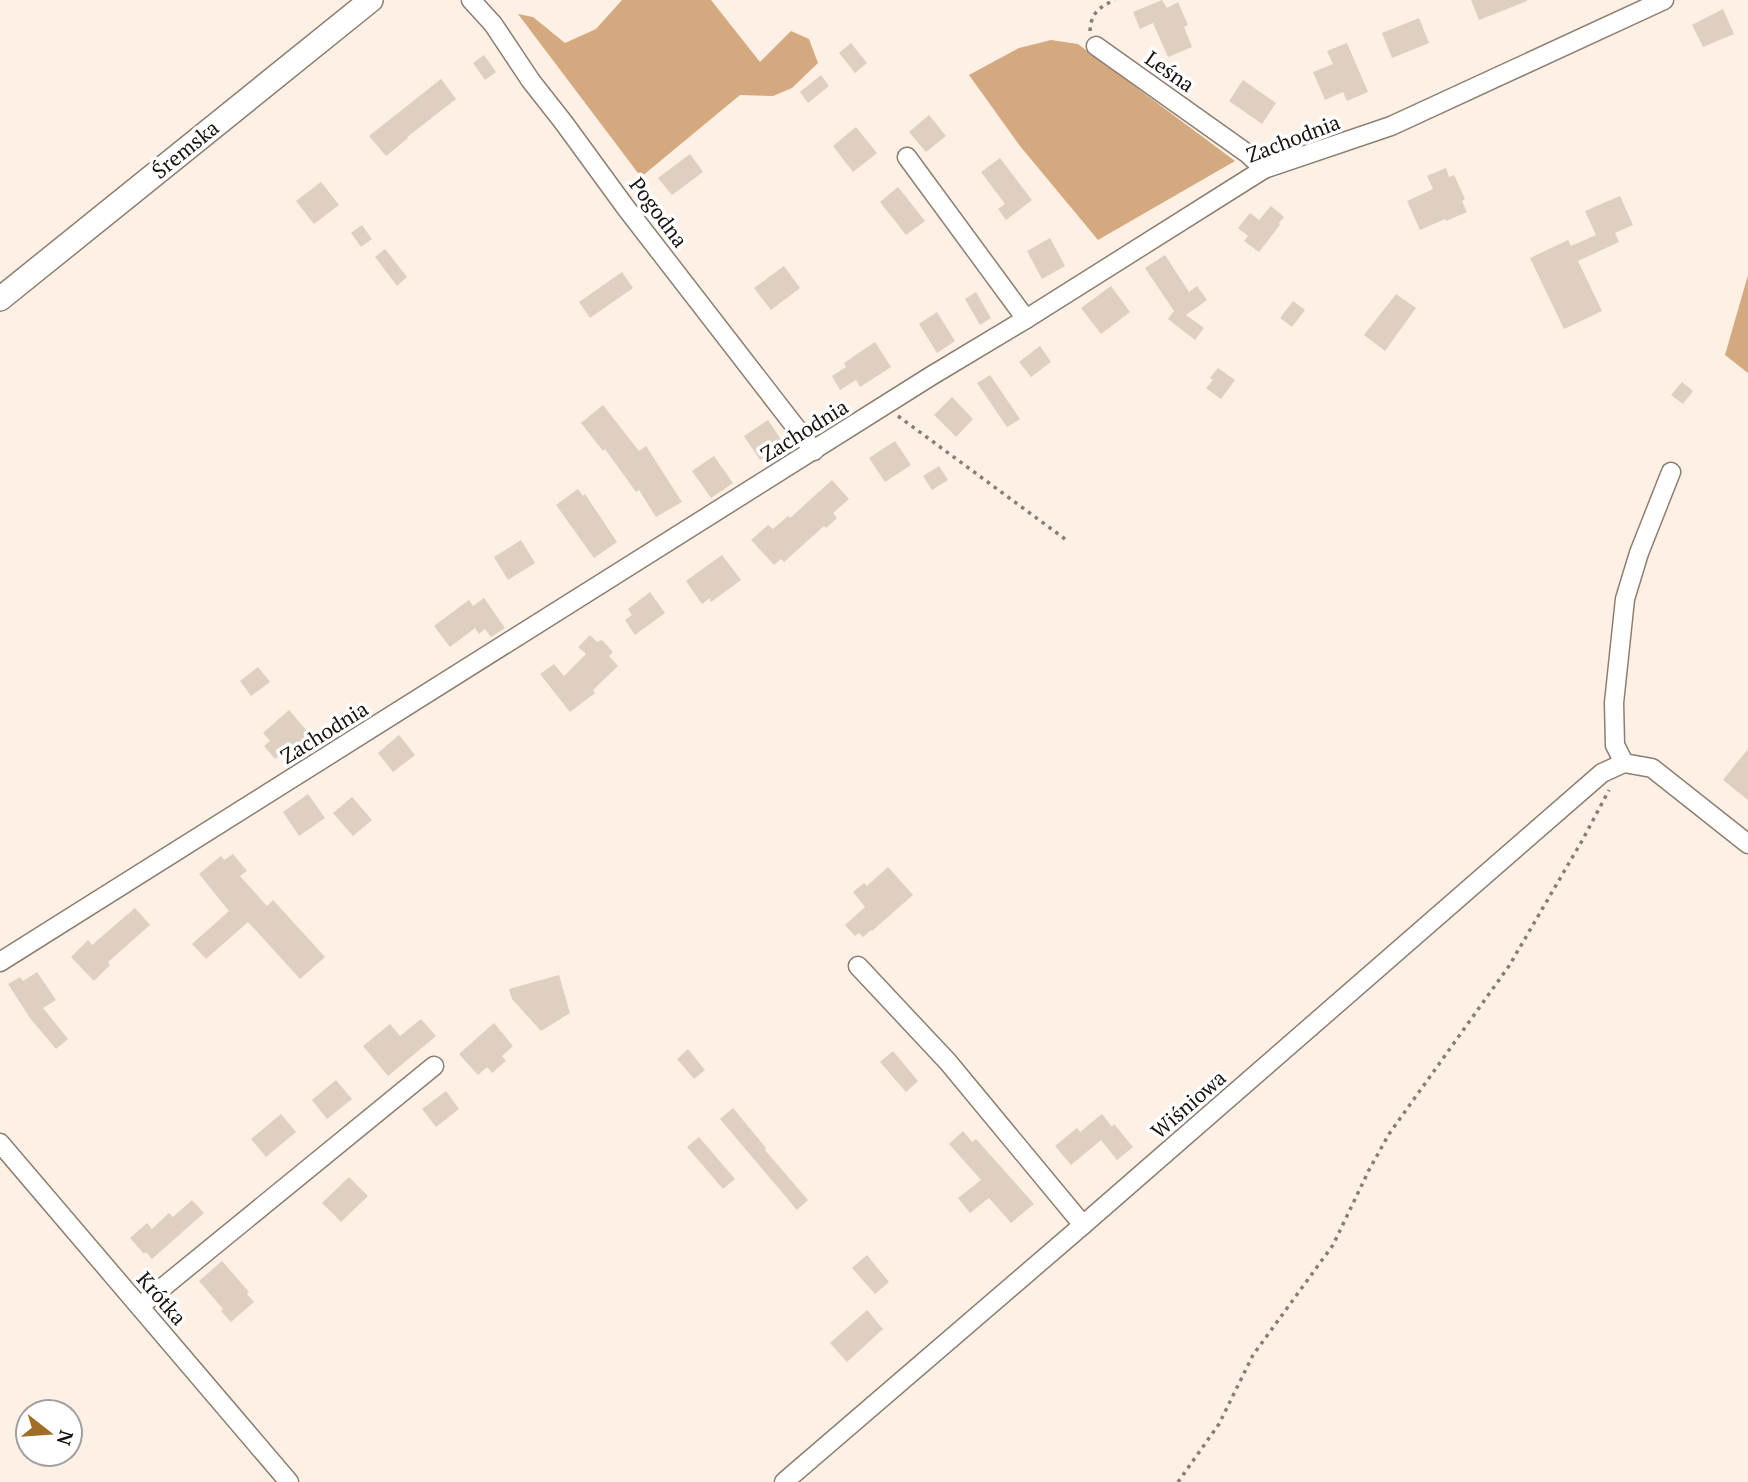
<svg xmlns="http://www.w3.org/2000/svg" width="1748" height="1482" font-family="'PT Serif',serif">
	<rect width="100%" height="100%" fill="#fef0e4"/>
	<!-- forest -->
	<g fill="#d4a97f">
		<polygon points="622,0 711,0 760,62 791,31 809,39 818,63 792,88 773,96 740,95 641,177 518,14 533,17 565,43 596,29"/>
		<polygon points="1051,40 1078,44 1235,161 1098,240 1020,146 969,75 1019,48"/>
		<polygon points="1748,275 1748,373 1725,355"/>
	</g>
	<!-- building -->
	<g fill="#dfcfc0">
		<polygon points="1162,0 1167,8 1178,2 1188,25 1184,27 1192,47 1168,57 1153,23 1140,29 1133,12"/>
		<polygon points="1471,0 1527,0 1527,1 1479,20"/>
		<polygon points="1723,9 1734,34 1703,47 1692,25"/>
		<polygon points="1419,18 1429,43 1392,58 1382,33"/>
		<polygon points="851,43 867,63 855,73 839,53"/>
		<polygon points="1347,43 1368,92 1347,101 1343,92 1325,100 1313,72 1333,64 1327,51"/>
		<polygon points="484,55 496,72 485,80 473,63"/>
		<polygon points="821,75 829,86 808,103 800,92"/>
		<polygon points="441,79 456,99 407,137 408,138 386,156 369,136"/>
		<polygon points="1243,80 1276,103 1262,124 1229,101"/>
		<polygon points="929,115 946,136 926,152 909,132"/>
		<polygon points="856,127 877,153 853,172 833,146"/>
		<polygon points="690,154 703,172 672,195 658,178"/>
		<polygon points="1000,158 1032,200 1006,220 998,209 1005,204 981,172"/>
		<polygon points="1446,168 1449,177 1454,175 1465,199 1462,201 1467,212 1446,221 1445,219 1420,230 1407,201 1433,189 1427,176"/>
		<polygon points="321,182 339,205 314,224 296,201"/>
		<polygon points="898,187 925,221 906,235 880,202"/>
		<polygon points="1620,196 1633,225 1615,233 1619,242 1578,261 1602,311 1564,329 1530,258 1568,240 1571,246 1596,235 1585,211"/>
		<polygon points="1271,206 1284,217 1279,223 1280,225 1259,252 1244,241 1248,236 1238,228 1250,213 1259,220"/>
		<polygon points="362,225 372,239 361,247 351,233"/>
		<polygon points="1050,238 1065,266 1042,279 1027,251"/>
		<polygon points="385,249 407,277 397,286 375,257"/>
		<polygon points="1165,255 1189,292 1197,286 1207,300 1186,315 1204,328 1195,340 1168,319 1174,311 1145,268"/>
		<polygon points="784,266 800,288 771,310 754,288"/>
		<polygon points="622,272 633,288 590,318 579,302"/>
		<polygon points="1111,286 1130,312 1101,334 1081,308"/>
		<polygon points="976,292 991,318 980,325 965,299"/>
		<polygon points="1396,294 1416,308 1385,351 1364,335"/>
		<polygon points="1293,301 1305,310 1292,327 1280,318"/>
		<polygon points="937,312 955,341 937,353 919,324"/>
		<polygon points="875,342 891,367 860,387 856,380 840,390 832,376 846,367 844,363"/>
		<polygon points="1040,346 1051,362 1031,377 1019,362"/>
		<polygon points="1218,368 1235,380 1221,399 1206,388 1213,380 1210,378"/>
		<polygon points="990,375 1020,419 1007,427 977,383"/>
		<polygon points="1682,382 1693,391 1683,404 1671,395"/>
		<polygon points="952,397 973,419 956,437 934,415"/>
		<polygon points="603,405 639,451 646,446 682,502 656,517 639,490 636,492 605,449 603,451 581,423"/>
		<polygon points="768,420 784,444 760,460 744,436"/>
		<polygon points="895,441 911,465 885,482 869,458"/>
		<polygon points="714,456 733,483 711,498 692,471"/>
		<polygon points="939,466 948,480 932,490 923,476"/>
		<polygon points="832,480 849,499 833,513 837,518 826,528 824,526 784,562 781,559 774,565 751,540 768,525 773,529 788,516 790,518"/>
		<polygon points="578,489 583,496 585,494 617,542 594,558 556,505"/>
		<polygon points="521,540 535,563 508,580 494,557"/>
		<polygon points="722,555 741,580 711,602 710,598 702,604 686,581"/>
		<polygon points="650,592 665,613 635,635 625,620 632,615 628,609"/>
		<polygon points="484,598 505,628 491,637 485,629 479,634 475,628 450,647 434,626 469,600 473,606"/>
		<polygon points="590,635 597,642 602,640 613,652 609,656 618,666 593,690 595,693 570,712 540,674 554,664 564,676 586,654 578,647"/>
		<polygon points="258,667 270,682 251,696 240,681"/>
		<polygon points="289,710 312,737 293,752 289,747 275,759 264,746 270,741 263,733"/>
		<polygon points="399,735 415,755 393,772 378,753"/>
		<polygon points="1748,749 1748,800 1723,780"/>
		<polygon points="308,794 325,818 299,836 283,812"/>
		<polygon points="352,797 372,820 353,836 333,813"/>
		<polygon points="233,854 247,871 240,876 267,906 273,900 325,957 300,979 248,922 206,959 192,944 229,911 199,874 221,856 224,860"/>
		<polygon points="888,867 913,895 872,931 871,930 863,937 859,933 855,936 845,925 865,907 853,892 864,883 867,886"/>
		<polygon points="135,908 150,925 108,962 110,965 94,981 71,957 88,940 92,945"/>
		<polygon points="37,972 56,1000 43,1008 68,1039 56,1049 30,1018 8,984 20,977 23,981"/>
		<polygon points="559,975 570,1013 541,1031 512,999 509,989"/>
		<polygon points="421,1019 436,1036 388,1076 363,1046 390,1024 400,1036"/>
		<polygon points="494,1023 513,1046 502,1056 506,1061 492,1073 487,1067 478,1075 459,1054"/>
		<polygon points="688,1049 705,1070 694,1079 677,1059"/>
		<polygon points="893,1051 918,1081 906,1092 880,1062"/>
		<polygon points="336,1080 352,1099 327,1119 312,1100"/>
		<polygon points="446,1091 459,1109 436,1127 422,1109"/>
		<polygon points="733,1108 766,1148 765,1150 808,1200 797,1210 720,1119"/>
		<polygon points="281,1114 296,1132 266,1157 251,1139"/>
		<polygon points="1102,1114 1112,1127 1114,1124 1133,1147 1117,1160 1101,1140 1071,1165 1055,1146 1077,1128 1080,1132"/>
		<polygon points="963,1131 972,1142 976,1139 1034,1204 1011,1223 989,1198 970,1213 958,1198 981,1180 949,1144"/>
		<polygon points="699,1137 735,1179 723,1189 687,1147"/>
		<polygon points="349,1177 368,1196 341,1222 322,1203"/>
		<polygon points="192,1200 204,1213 152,1259 146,1252 144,1254 130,1238 147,1223 152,1229 169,1213 173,1217"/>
		<polygon points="867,1255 889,1282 875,1294 852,1268"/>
		<polygon points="222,1261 249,1292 247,1294 254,1302 231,1322 221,1311 223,1309 199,1281"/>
		<polygon points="867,1310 883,1329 847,1362 830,1343"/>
	</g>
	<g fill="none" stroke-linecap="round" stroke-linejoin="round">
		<!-- minor casing -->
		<g stroke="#8d7e70" stroke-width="21">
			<g id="minor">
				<polyline points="471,0 493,24 531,81 564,123 626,208 814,451"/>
				<polyline points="1096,46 1248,154 1264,169"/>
				<polyline points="907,157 1026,319"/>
				<polyline points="1624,763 1615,745 1614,703 1625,599 1639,553 1671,472"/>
				<polyline points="1624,763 1652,768 1748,844"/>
				<polyline points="0,962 931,376 1026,319 1264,169 1391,126 1664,0"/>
				<polyline points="858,966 948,1062 1083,1225"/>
				<polyline points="0,1143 289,1482"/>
				<polyline points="140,1306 434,1066"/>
				<polyline points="784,1482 1083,1225 1602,773 1624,763"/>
			</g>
		</g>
		<!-- major casing -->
		<g stroke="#8d7e70" stroke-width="26">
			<polyline id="major" points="0,299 371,0"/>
		</g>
		<!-- path -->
		<g stroke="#877d74" stroke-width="3.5" stroke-dasharray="3.5 5" stroke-linecap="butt">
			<path d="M 1090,31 C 1091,13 1099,7 1115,0"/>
			<polyline points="898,416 1065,539"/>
			<polyline points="1178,1482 1219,1424 1253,1355 1333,1245 1369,1170 1389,1134 1509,966 1583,839 1609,790"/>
		</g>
		<!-- minor -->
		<use href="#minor" stroke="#fff" stroke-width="18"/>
		<!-- major -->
		<use href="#major" stroke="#fff" stroke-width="23"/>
	</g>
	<g text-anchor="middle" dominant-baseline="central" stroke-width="7" stroke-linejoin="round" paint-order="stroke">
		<!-- street labels -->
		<g font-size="21" fill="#1a140f" stroke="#fff">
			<text transform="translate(1170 71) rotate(35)">Leśna</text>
			<text transform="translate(1293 138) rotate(-21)">Zachodnia</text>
			<text transform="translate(185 149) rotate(-39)">Śremska</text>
			<text transform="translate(659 212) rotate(53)">Pogodna</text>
			<text transform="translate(804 430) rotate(-32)">Zachodnia</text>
			<text transform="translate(324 732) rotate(-32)">Zachodnia</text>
			<text transform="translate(1188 1104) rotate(-41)">Wiśniowa</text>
			<text transform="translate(162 1298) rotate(49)">Krótka</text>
		</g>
	</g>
	<!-- north arrow -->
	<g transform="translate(49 1433) rotate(107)"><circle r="33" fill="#ffffff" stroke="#a3a19f" stroke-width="2"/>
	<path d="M0-5L12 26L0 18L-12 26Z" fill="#a16e25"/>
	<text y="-10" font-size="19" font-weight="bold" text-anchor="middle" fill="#1a140f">N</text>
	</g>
</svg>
